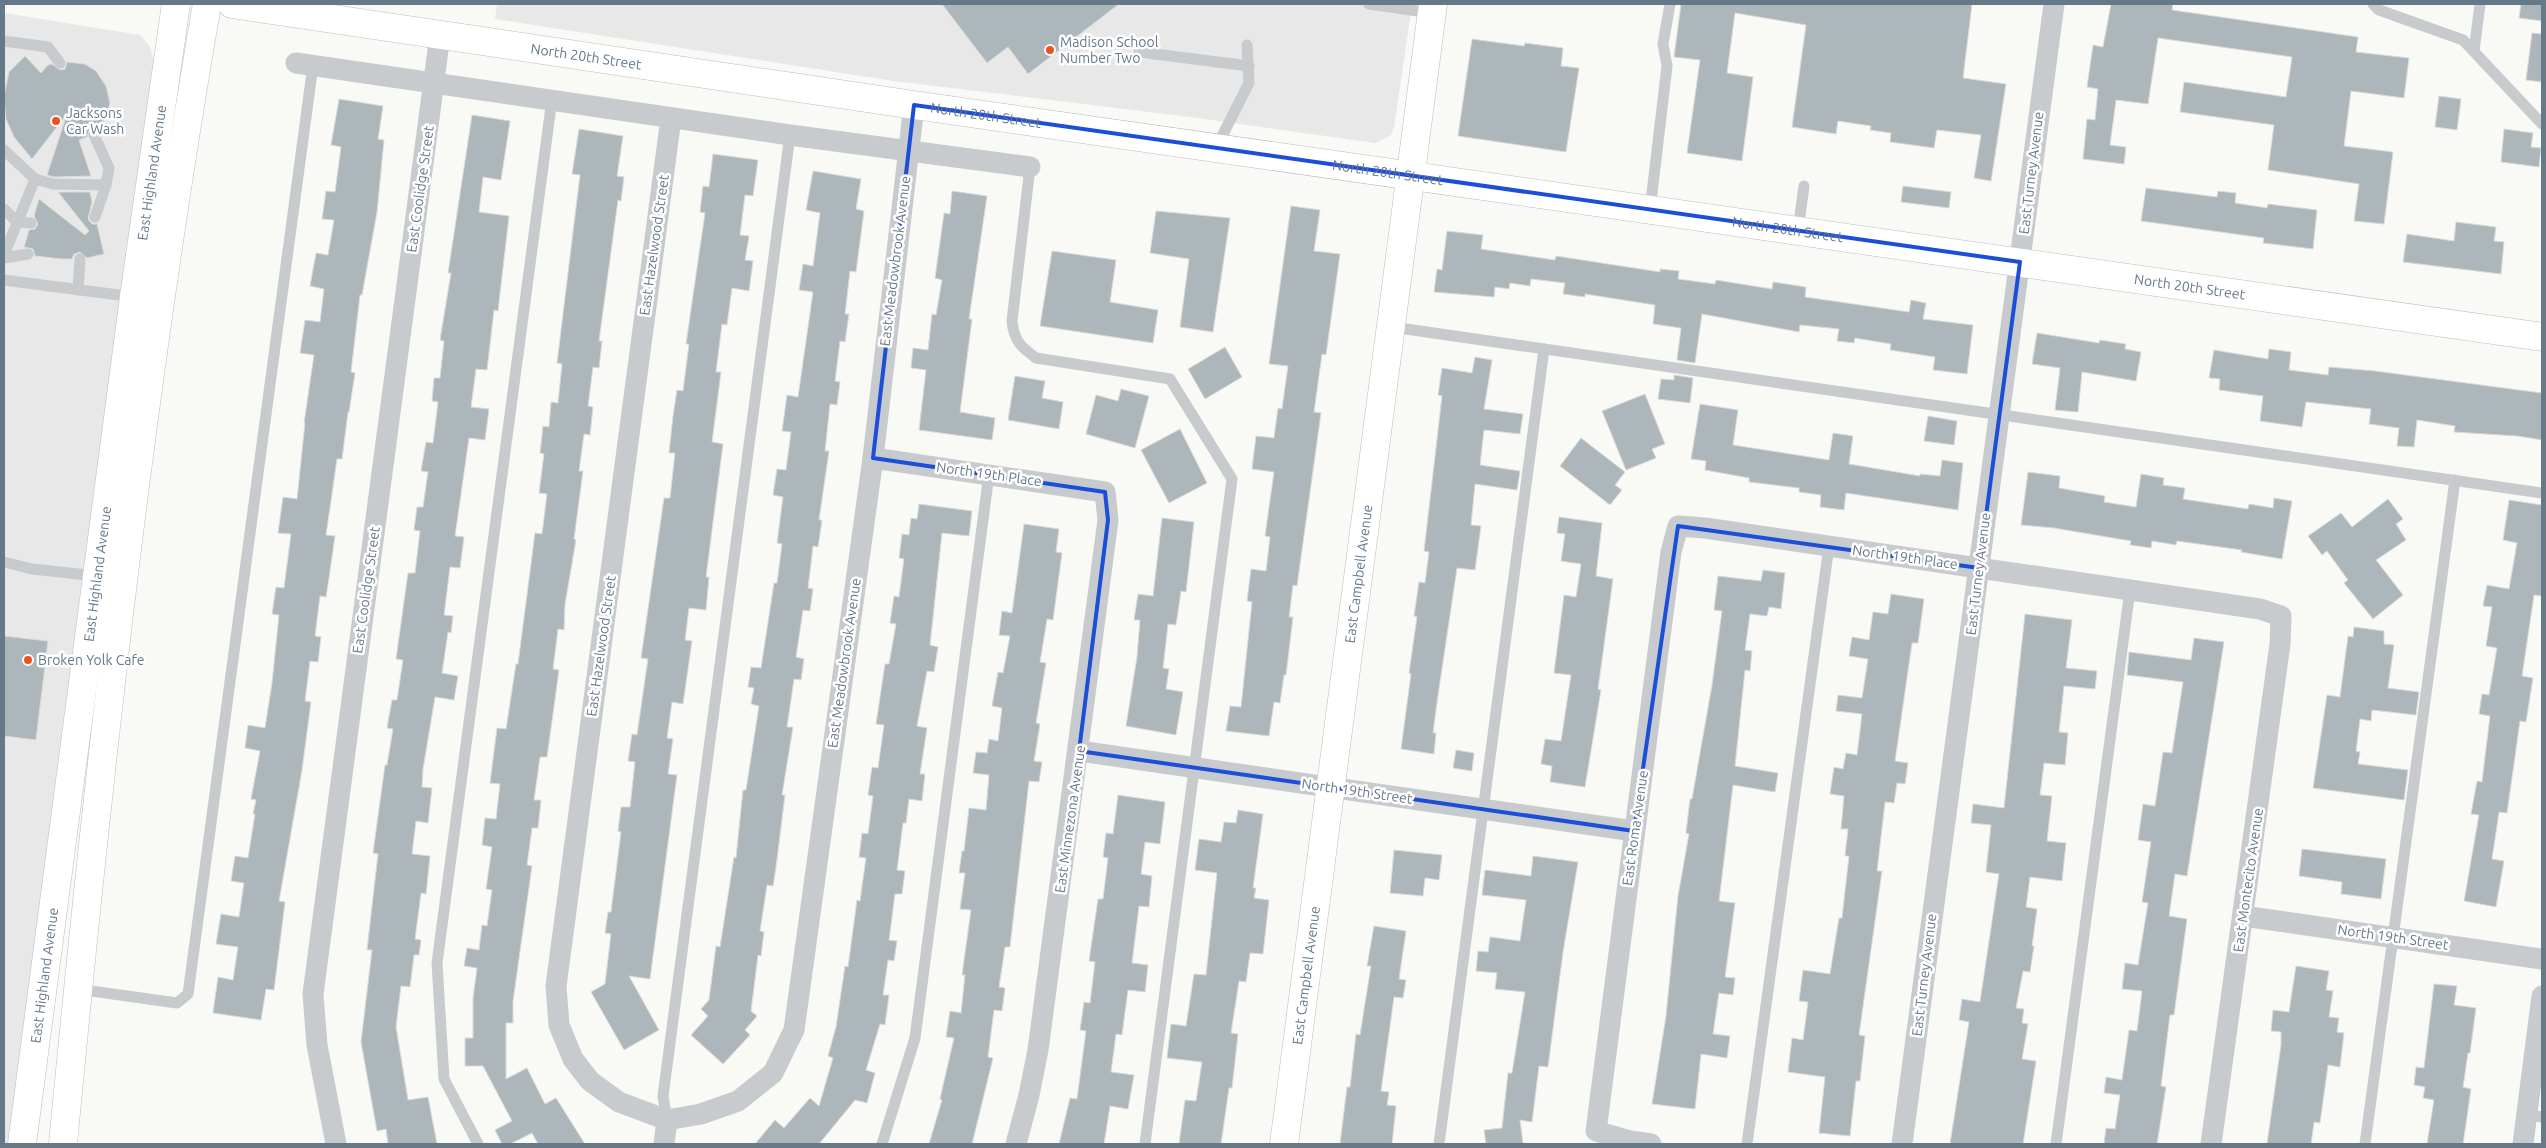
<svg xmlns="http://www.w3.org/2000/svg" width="2546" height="1148" font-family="Ubuntu,sans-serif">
	<rect width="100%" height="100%" fill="#f9f9f6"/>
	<!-- built -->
	<g fill="#e7e8e7">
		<polygon points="497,4 1412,4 1394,128 1391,135 1375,143 1190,117 894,81 495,19"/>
		<polygon points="4,13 140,35 149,45 154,60 8,1144 4,1144"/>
	</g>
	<!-- building -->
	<g fill="#adb6bb" stroke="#dbdbd8">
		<polygon points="942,4 1119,4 1028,74 1008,47 987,63"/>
		<polygon points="1681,4 1972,4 1963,78 2006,84 1991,181 1974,178 1981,135 1937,130 1934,148 1890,142 1891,133 1870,130 1871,126 1838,121 1836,134 1792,127 1806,25 1735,13 1727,73 1753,77 1742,161 1687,153 1700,60 1674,57"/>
		<polygon points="2111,4 2173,4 2172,10 2358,37 2356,52 2409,58 2404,98 2351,91 2344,146 2393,152 2384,224 2354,221 2359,184 2268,170 2274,125 2180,112 2184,82 2286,97 2292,57 2158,38 2148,104 2116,100 2110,145 2126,147 2124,164 2083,159 2087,119 2095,120 2098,89 2087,87 2093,45 2103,47"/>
		<polygon points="2521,4 2542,4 2542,21 2519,18"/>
		<polygon points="2532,33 2542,34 2542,82 2526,80"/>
		<polygon points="1472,39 1524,46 1525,43 1563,48 1561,66 1579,68 1566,152 1458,136"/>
		<polygon points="25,56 41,73 48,65 52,64 60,70 65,69 67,62 85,64 96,71 106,86 110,103 104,122 99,129 90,128 87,137 79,140 91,176 54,177 47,175 67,114 32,159 14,137 6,119 4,96 9,72"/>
		<polygon points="2439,96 2461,99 2457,130 2435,127"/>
		<polygon points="339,99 383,106 378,139 384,140 377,212 362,295 360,295 351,372 355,373 349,412 348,412 342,459 337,459 326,535 335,536 329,578 326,597 320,596 315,636 321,637 318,662 310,661 305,701 311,702 302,770 279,901 285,902 274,990 266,989 261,1020 213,1013 218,977 233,980 238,947 216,944 221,914 239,917 244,883 231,881 235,856 248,858 255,814 253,814 256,800 251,799 260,751 245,748 248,725 265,728 272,683 279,615 272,614 276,587 284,588 291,534 278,533 283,497 297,499 305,423 304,423 314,355 300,353 305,320 320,322 324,289 310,286 316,253 328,255 334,220 322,219 326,191 335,192 341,147 331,145"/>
		<polygon points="472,115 510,121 501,180 483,177 479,212 509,216 498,311 494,310 487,370 476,369 471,407 489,409 485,440 469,438 455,536 464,537 460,568 450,567 444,615 453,616 451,633 448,632 442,673 458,676 454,700 435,697 423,769 422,787 432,788 428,823 416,821 412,854 430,856 426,894 421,893 415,939 421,940 419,955 414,955 410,987 401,986 396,1027 408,1100 428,1097 437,1144 388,1144 386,1129 377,1131 361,1042 372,950 367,950 378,854 373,853 385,765 387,765 393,729 387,728 392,700 397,700 403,660 396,659 408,573 415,573 420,531 414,530 417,507 423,507 428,472 421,471 426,442 433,443 438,402 432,401 434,378 440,378 444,341 440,340 451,273 448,273"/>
		<polygon points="579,129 623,136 617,176 624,177 621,201 618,200 599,341 602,341 599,368 593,367 588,406 593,407 590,435 584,434 579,471 583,471 574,539 576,540 565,604 564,630 558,629 553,669 559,670 547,757 540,757 534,800 541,800 538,828 532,828 527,865 532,866 513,1001 513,1023 506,1023 506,1079 527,1068 545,1104 556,1098 585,1144 538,1144 532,1133 510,1144 502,1144 495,1130 512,1121 483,1066 465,1066 465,1038 473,1038 473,998 477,968 464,966 467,948 479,950 482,925 487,926 492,890 486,889 492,847 482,845 485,818 496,819 500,784 490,783 497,728 506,729 516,664 518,664 535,533 542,534 547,494 539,493 544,454 540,453 543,426 549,427 551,402 558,403 562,364 557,363 580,175 572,174"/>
		<polygon points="2504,129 2533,133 2531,147 2541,148 2539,167 2501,162"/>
		<polygon points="713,154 758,160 753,196 745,195 740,235 749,236 745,260 753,261 749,291 732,288 727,325 722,324 716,372 721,372 712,442 723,444 706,577 709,577 706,610 689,608 685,640 692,641 683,704 672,702 667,738 673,739 668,774 677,775 650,979 629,976 659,1030 624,1050 591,992 605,984 611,934 605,933 608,912 611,912 621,832 618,831 621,807 630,807 635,762 628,761 632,734 637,735 648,659 641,658 664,498 670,498 675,453 669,453 673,416 677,390 683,391 689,344 686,344 705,213 700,212 703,186 709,187"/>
		<polygon points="813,171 861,179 856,209 864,211 856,272 850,271 845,314 849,314 845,342 840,341 835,381 840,382 837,405 830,404 825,451 829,451 819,520 822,520 818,547 813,546 808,588 813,589 810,611 803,610 796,657 804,659 801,680 794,679 787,727 793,727 782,795 785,795 776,867 773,886 767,885 760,931 764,932 761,956 758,955 751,1011 757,1016 745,1030 750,1035 723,1064 691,1035 708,1016 701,1009 709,1000 716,946 720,947 734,857 736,858 743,790 746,790 759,706 751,704 754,688 748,687 751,667 761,668 774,583 777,583 782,544 777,543 783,497 773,495 777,469 786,470 791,432 782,431 787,395 798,397 813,292 799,290 803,264 813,266 820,213 806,210"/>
		<polygon points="1903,186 1951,192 1949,208 1901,202"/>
		<polygon points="2146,188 2217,197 2218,191 2236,193 2235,203 2267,208 2268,204 2317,210 2313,249 2263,243 2264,238 2141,221"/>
		<polygon points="952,191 987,196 969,319 972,319 960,412 995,418 992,440 919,430 926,370 911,368 913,348 928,350 932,314 936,315 942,280 935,278 944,213 950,214"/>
		<polygon points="58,192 90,192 92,202 88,219 92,224 97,224 104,254 87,258 80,252 74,254 72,259 62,259 35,256 33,249 24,247 29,230 35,229 38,224 34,216 39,199 85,235 89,231"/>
		<polygon points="1291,206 1320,210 1314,251 1340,254 1326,355 1322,354 1314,412 1321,413 1297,586 1293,585 1289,617 1293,617 1286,675 1284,675 1280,703 1274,702 1269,736 1226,731 1230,706 1241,707 1252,602 1247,601 1251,569 1266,571 1270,537 1265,536 1274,472 1252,469 1256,436 1274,438 1278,408 1282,409 1288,366 1269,364"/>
		<polygon points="1156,211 1230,218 1213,332 1180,327 1189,259 1150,253"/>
		<polygon points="2456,222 2496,227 2494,241 2504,242 2501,274 2403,262 2407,234 2454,241"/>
		<polygon points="1447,231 1483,235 1481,249 1555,260 1556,256 1660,272 1660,269 1679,271 1678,279 1715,284 1716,280 1772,289 1773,282 1806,287 1805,297 1909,312 1911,300 1926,303 1923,319 1973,325 1967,374 1933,370 1935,357 1890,350 1891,344 1855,338 1854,343 1837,341 1839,329 1800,325 1799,332 1702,314 1695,363 1677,360 1681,328 1653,324 1655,305 1585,294 1585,297 1563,294 1565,283 1531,279 1530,286 1510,283 1509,289 1495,287 1494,297 1434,292 1437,269 1442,270"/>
		<polygon points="1052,251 1116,260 1110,302 1158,310 1153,343 1040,326"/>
		<polygon points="2037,333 2099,343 2100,340 2126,344 2125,349 2141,352 2136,381 2082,372 2078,412 2055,410 2060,368 2032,364"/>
		<polygon points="1225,347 1242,377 1205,399 1188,369"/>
		<polygon points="2269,349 2291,352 2289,370 2328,375 2329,367 2375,371 2542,393 2542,440 2517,436 2454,432 2455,426 2417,420 2414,447 2397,446 2399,428 2369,424 2371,409 2306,402 2302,427 2260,421 2263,396 2219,390 2220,379 2209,378 2214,350 2268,359"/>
		<polygon points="1475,357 1492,360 1484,409 1523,414 1520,434 1484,430 1480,465 1520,471 1517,490 1475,484 1471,525 1481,526 1475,570 1457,568 1437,702 1433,733 1436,733 1434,754 1401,749 1411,674 1409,673 1417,617 1414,616 1419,582 1425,583 1429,552 1424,551 1442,396 1438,395 1442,368 1472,373"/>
		<polygon points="1674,375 1693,378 1690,403 1658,399 1661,379 1674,380"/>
		<polygon points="1015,376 1045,381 1042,398 1063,402 1059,429 1008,420"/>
		<polygon points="1121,389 1149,396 1135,448 1086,434 1096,395 1118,401"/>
		<polygon points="1645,394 1665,444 1652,449 1656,458 1626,470 1602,411"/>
		<polygon points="1700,404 1738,410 1733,445 1829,460 1833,433 1853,436 1849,464 1920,476 1920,474 1940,476 1942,460 1963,463 1958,510 1846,493 1844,510 1820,507 1821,495 1799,492 1799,488 1749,482 1749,478 1705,470 1706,461 1691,459"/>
		<polygon points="1928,416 1957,421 1954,445 1924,441"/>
		<polygon points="1180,429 1207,483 1169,503 1141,450"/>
		<polygon points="1581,438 1625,472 1615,485 1622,490 1610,505 1560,466"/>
		<polygon points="2028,472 2060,476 2059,488 2105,496 2104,502 2136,507 2141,474 2164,478 2163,485 2185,488 2183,499 2248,509 2249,504 2273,508 2274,498 2292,501 2282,559 2241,552 2242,550 2177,541 2176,545 2152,541 2151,548 2130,545 2131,541 2054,528 2021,525"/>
		<polygon points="2388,499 2403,519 2396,524 2406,540 2376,560 2403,595 2373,619 2344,583 2348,580 2327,551 2322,555 2308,536 2341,513 2352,527"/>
		<polygon points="2509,500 2542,505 2542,596 2534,595 2522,676 2533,678 2526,722 2520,721 2507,813 2499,812 2492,859 2504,861 2496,907 2464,901 2479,815 2471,814 2477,781 2482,782 2490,716 2479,714 2482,694 2489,695 2497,648 2486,646 2492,607 2483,606 2487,585 2509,589 2517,543 2503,540"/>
		<polygon points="919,504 972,511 969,536 942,533 930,645 938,647 934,672 927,671 917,726 927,728 920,774 925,774 922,801 909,799 906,823 903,823 897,870 905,871 902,894 895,894 889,940 897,941 894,961 888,960 883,995 889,995 885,1025 880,1024 866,1070 875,1073 867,1103 855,1100 819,1144 755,1144 775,1120 784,1128 810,1098 819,1106 833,1058 828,1056 836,1027 845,966 848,967 857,900 860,901 866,858 859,857 862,833 868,834 873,796 868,795 872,767 878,768 884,725 876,724 885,664 889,664 896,624 890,623 894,596 899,597 904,559 899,558 902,534 909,535 911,518 917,519"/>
		<polygon points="1559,517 1602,523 1596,576 1613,579 1598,689 1601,690 1585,787 1550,782 1552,766 1541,764 1545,739 1561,741 1571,675 1554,673 1564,595 1576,597 1581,564 1561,561 1565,534 1557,533"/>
		<polygon points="1162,518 1194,522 1186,592 1181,591 1176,625 1168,624 1163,668 1169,669 1166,689 1183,692 1176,735 1126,726 1137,657 1140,620 1134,620 1138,594 1153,596"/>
		<polygon points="1024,524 1059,529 1056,552 1062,553 1053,620 1047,619 1040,662 1046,663 1036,723 1040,724 1034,761 1042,762 1039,782 1029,781 1010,947 1005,947 999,987 1005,988 1002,1011 994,1010 988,1057 993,1058 972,1144 929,1144 942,1100 940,1099 954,1038 946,1037 950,1011 961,1013 965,975 962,975 971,910 960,909 965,873 959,873 962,851 964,851 969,808 986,810 989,775 973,773 976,752 987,753 989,739 998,741 1002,708 992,706 998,672 1003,673 1010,636 999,635 1002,611 1012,613"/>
		<polygon points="1763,570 1785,573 1781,609 1769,607 1767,616 1750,614 1745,650 1752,651 1750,671 1745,670 1735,766 1778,773 1775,792 1733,785 1719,901 1735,903 1725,977 1735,978 1733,995 1719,993 1713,1034 1730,1036 1727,1058 1701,1054 1695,1109 1652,1104 1666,1016 1678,896 1689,834 1686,833 1690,799 1692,799 1712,685 1722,611 1714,610 1718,576 1761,581"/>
		<polygon points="1891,594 1924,599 1918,643 1912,643 1895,761 1908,763 1905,784 1897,783 1894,803 1885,802 1877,871 1882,871 1859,1035 1865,1036 1860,1081 1856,1081 1850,1136 1819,1133 1825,1077 1788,1072 1792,1038 1803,1040 1808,1002 1799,1001 1803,970 1830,974 1839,918 1842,918 1849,856 1845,856 1848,829 1841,829 1844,796 1830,794 1834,767 1843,769 1846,753 1857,755 1862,714 1836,711 1838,695 1862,698 1868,659 1849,656 1852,637 1869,640 1873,612 1888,614"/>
		<polygon points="2025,614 2072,620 2066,668 2097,671 2095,689 2064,686 2059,732 2068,733 2065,765 2044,763 2040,795 2052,796 2047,841 2066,843 2062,881 2030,877 2026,907 2037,909 2032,946 2034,946 2030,972 2023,971 2016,1008 2024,1009 2022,1023 2028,1024 2022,1059 2036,1061 2023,1144 1950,1144 1969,1022 1959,1020 1962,999 1980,1002 1999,874 1986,872 1991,825 1971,823 1973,804 2004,808"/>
		<polygon points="2354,627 2384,631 2384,644 2394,645 2388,688 2419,692 2416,715 2372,710 2371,721 2360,719 2356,751 2360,752 2358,764 2408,770 2404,800 2313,788 2327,695 2340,697 2348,636 2353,637"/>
		<polygon points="4,636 48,641 36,740 4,736"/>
		<polygon points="2194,638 2224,642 2187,876 2175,874 2169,916 2187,919 2174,1015 2170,1015 2161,1086 2166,1087 2157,1144 2104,1144 2106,1128 2115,1129 2120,1095 2104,1093 2106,1077 2122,1080 2129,1030 2137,1031 2142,991 2122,989 2125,963 2138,965 2148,903 2142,902 2151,842 2138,840 2143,804 2155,806 2163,752 2172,753 2183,682 2127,675 2129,652 2191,660"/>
		<polygon points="1456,750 1474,753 1472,771 1453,768"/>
		<polygon points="1118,795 1165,802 1160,844 1145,842 1141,874 1152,876 1149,907 1139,906 1132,963 1148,965 1145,992 1128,990 1122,1035 1116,1034 1111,1072 1134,1075 1128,1109 1110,1106 1104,1144 1059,1144 1070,1098 1077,1099 1086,1031 1080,1030 1084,1002 1090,1003 1095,962 1089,961 1098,899 1103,899 1108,858 1103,857 1106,833 1113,834"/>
		<polygon points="1238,810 1263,814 1253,888 1256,888 1254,898 1269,900 1263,954 1250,953 1246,982 1239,981 1231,1033 1238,1034 1232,1088 1229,1088 1221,1144 1179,1144 1185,1100 1196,1101 1202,1062 1167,1058 1171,1024 1186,1026 1194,974 1206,975 1217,873 1195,870 1199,839 1221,842 1224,822 1236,823"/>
		<polygon points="2302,849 2386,859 2381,899 2341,894 2342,882 2299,876"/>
		<polygon points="1394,850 1442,855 1439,880 1425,878 1423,896 1390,893"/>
		<polygon points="1533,856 1578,862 1563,952 1548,1067 1539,1066 1532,1122 1520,1120 1523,1144 1486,1144 1484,1130 1502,1128 1508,1073 1512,1073 1525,992 1495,989 1497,973 1476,971 1478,951 1488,952 1490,937 1520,941 1526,900 1482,895 1485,870 1531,876"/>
		<polygon points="1374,926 1406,931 1399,979 1406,980 1403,998 1394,997 1381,1091 1389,1092 1387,1105 1396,1106 1392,1144 1340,1144 1347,1087 1350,1087 1356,1034 1360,1035 1371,966 1367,966"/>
		<polygon points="2296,966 2329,971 2326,990 2333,991 2329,1017 2339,1018 2337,1032 2344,1033 2340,1067 2328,1065 2320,1123 2314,1122 2311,1144 2267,1144 2281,1045 2281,1032 2271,1031 2273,1010 2289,1012"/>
		<polygon points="2434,984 2457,986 2454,1005 2476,1008 2470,1053 2468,1053 2463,1087 2471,1089 2463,1144 2427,1144 2434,1100 2423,1098 2425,1087 2414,1085 2416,1067 2424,1068"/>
	</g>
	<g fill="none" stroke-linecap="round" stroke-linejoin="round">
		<!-- secondary casing -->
		<g stroke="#b9bec3" stroke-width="29">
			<g id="secondary">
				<path id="s1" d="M 232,4 L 914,105 L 2542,337"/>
				<path id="s2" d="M 22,1144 L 134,297 L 176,4"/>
				<path d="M 63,1144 C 99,763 142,381 207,4"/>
				<path id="s3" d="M 1284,1144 L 1433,4"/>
			</g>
		</g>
		<!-- lane -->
		<g stroke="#c7cbce" stroke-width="11">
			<polyline points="1369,4 1432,13"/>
			<polyline points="2373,4 2379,10 2463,40 2542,124"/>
			<polyline points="4,41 48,47 60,63"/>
			<polyline points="2474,51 2480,4"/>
			<polyline points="1139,52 1249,66"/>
			<polyline points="1216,148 1249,83 1247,45"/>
			<polyline points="4,150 35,179 4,255"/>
			<path d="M 1030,167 L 1012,321 C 1014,341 1021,347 1036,358 L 1170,379 L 1232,479 L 1145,1144"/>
			<polyline points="35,179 53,184 106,185 109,168 94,135"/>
			<polyline points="4,209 17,222 31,223"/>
			<polyline points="1650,210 1667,66 1663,44 1670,4"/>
			<polyline points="95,217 106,185"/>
			<polyline points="1798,230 1804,186"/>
			<polyline points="4,258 28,254"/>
			<polyline points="4,280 134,297"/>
			<polyline points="78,290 80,259"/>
			<polyline points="1392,327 2542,493"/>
			<polyline points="4,562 32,569 97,576"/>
			<polyline points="77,989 177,1003 188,994 313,65"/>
			<polyline points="2527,1115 2542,1117"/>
			<polyline points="667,1120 663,1096 790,135"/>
			<polyline points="478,1144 444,1079 437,963 552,99"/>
			<polyline points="882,1144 915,1038 989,474"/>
			<polyline points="1439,1144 1544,349"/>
			<polyline points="1747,1144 1829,546"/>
			<polyline points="2056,1144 2130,590"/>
			<polyline points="2365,1144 2455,480"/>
		</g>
		<!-- street -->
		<g stroke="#c7cbce" stroke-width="21">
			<polyline points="296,63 790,135 1030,167"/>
			<polyline points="873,458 1105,492 1108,520 1038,1050 1029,1095 1016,1144"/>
			<polyline points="1079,751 1634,831"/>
			<polyline points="2243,916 2542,959"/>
			<polyline points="667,1120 619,1102 590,1081 573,1059 559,1025 556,986 671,118"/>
			<polyline points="336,1144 317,1045 313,994 440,35"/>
			<polyline points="664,1144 667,1120 701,1114 738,1101 773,1073 794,1030 873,458 914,105"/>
			<polyline points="1651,1144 1630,1141 1596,1131 1671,552 1678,526 1705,528 2260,609 2281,616 2280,644 2211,1144"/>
			<polyline points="1902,1144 2054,4"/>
			<polyline points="2523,1144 2542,996"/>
		</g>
		<!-- secondary -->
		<use href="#secondary" stroke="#fff" stroke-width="28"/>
	</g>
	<!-- marked area -->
	<path fill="none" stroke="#1d4ed8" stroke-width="4" stroke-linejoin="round" d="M 914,105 L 2020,262 L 1979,568 L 1678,526 L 1634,831 L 1079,751 L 1108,520 L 1105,492 L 873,458 Z"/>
	<!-- markers -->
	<g fill="#ee5121" stroke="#fff" stroke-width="2">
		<circle cx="1050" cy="50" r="5"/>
		<circle cx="56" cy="121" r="5"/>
		<circle cx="28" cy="660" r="5"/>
	</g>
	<g text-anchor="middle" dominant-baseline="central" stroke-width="5" stroke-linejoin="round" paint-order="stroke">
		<!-- poi labels -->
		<g font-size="14" fill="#667989" stroke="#fff" text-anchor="start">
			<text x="1060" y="42">Madison School<tspan x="1060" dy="16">Number Two</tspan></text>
			<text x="66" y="113">Jacksons<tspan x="66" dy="16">Car Wash</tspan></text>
			<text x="38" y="660">Broken Yolk Cafe</text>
		</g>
		<!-- street labels -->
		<g font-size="14" fill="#667989" stroke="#fff">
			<text stroke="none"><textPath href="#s1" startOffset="358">North 20th Street</textPath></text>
			<text stroke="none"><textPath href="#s1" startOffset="762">North 20th Street</textPath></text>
			<text stroke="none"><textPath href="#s2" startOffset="980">East Highland Avenue</textPath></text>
			<text stroke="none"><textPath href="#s1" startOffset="1168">North 20th Street</textPath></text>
			<text transform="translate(2031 173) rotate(-83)">East Turney Avenue</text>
			<text transform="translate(420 189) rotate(-82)">East Coolidge Street</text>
			<text stroke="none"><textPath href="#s1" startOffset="1572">North 20th Street</textPath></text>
			<text transform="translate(654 245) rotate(-82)">East Hazelwood Street</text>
			<text transform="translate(895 261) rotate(-83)">East Meadowbrook Avenue</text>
			<text stroke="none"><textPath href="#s1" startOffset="1978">North 20th Street</textPath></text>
			<text transform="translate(989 474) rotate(8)">North 19th Place</text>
			<text transform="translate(1905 557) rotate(8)">North 19th Place</text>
			<text stroke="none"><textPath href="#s2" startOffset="575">East Highland Avenue</textPath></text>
			<text stroke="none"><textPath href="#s3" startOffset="575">East Campbell Avenue</textPath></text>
			<text transform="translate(1978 574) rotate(-83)">East Turney Avenue</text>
			<text transform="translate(366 590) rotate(-82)">East Coolidge Street</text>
			<text transform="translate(601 646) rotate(-82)">East Hazelwood Street</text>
			<text transform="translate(844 663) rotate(-82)">East Meadowbrook Avenue</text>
			<text transform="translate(1357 791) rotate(8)">North 19th Street</text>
			<text transform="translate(1070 819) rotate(-82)">East Minnezona Avenue</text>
			<text transform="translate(1635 828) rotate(-82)">East Roma Avenue</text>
			<text transform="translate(2248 880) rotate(-82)">East Montecito Avenue</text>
			<text transform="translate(2393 937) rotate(8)">North 19th Street</text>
			<text stroke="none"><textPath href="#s2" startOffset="170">East Highland Avenue</textPath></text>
			<text transform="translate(1924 975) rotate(-83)">East Turney Avenue</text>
			<text stroke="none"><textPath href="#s3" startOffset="170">East Campbell Avenue</textPath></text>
		</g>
	</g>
	<!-- border -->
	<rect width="2546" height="1148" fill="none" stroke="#667989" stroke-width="10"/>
</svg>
